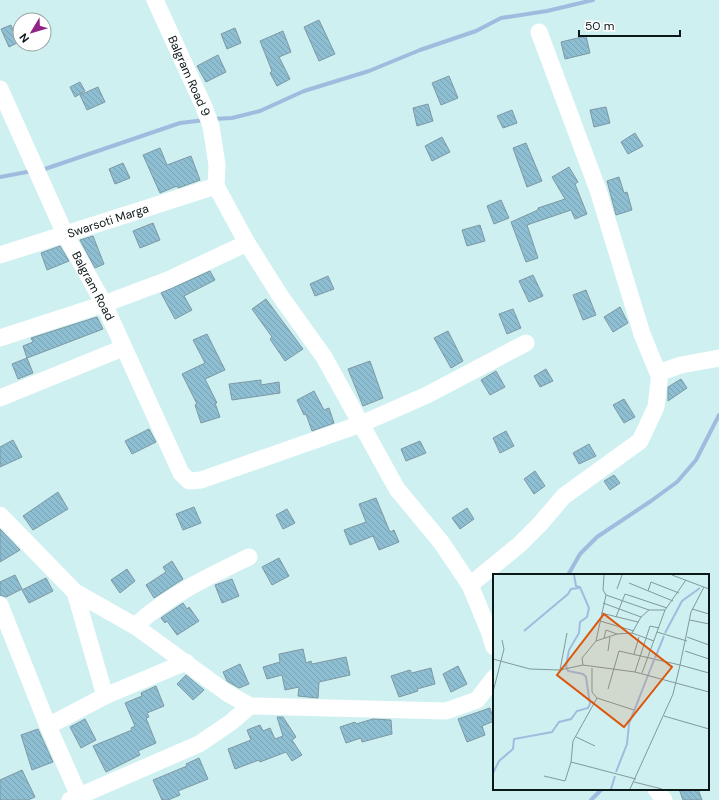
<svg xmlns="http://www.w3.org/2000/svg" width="719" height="800" font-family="'DM Sans',sans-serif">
	<defs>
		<pattern id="building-back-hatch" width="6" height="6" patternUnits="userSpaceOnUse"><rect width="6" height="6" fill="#8dbed2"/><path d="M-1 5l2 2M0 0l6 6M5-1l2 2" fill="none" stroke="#78a3b4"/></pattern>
	</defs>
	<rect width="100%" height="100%" fill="#cff0f1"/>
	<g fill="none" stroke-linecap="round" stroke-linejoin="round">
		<!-- stream -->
		<g stroke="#9fbcdf" stroke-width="4">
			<polyline points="212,119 232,118 260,111 304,91 369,71 420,50 476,31 501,18 547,11 593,0"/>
			<polyline points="42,170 180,123 205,120"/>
			<polyline points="0,177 32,171"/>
			<polyline points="568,575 580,554 597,537 651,501 677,482 696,460 719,415"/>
			<polyline points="591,800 602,789"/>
		</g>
	</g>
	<!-- building -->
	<g fill="url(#building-back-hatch)" stroke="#7e98a4">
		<polygon points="319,20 335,54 319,61 304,27"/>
		<polygon points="11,25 19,42 9,47 1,29"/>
		<polygon points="235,28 241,43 227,49 221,34"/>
		<polygon points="283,31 291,52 279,57 290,79 277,86 270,73 272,71 260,41"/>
		<polygon points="586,36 590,53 565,59 561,42"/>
		<polygon points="218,55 226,72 206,82 197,66"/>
		<polygon points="449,76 458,98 441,105 432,83"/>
		<polygon points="80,82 85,91 75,97 70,87"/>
		<polygon points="98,87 105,102 87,110 80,95"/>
		<polygon points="428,104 433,121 417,126 413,108"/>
		<polygon points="606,107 610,123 594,127 590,110"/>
		<polygon points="512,110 517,123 503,128 497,116"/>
		<polygon points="635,133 643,146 628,154 621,142"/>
		<polygon points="442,137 450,152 432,161 425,146"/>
		<polygon points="526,143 542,181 527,187 513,148"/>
		<polygon points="160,148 167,165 191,156 200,180 178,188 177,186 160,193 143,155"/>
		<polygon points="123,163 130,178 115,184 109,169"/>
		<polygon points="569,167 578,182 575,184 587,214 575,219 571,210 527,225 538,258 526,262 511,222 538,210 538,208 565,199 552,177"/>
		<polygon points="619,177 624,193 627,192 632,210 616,215 607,181"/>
		<polygon points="501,200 509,218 494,224 487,206"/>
		<polygon points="153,223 160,240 140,248 133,231"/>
		<polygon points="480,225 485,241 467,246 462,230"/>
		<polygon points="93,236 104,264 95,268 80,240"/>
		<polygon points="60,246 69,261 47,270 41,253"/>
		<polygon points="210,271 215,280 184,296 192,310 175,319 161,293"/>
		<polygon points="533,275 543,296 529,302 519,281"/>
		<polygon points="328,276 334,289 315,296 310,284"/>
		<polygon points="586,290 596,315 583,320 573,295"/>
		<polygon points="266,299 303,349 285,361 270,339 272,337 252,309"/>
		<polygon points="620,307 628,323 613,332 604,317"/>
		<polygon points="513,309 521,328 507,334 499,314"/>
		<polygon points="97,317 103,329 27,358 23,346 33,342 31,338"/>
		<polygon points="448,331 463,361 451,368 434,338"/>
		<polygon points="207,334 225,370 205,379 217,403 215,403 220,417 201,423 195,405 197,404 182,374 205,363 193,340"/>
		<polygon points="27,358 33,373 18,379 12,364"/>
		<polygon points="370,361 383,398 363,406 348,369"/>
		<polygon points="546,369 553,381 540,387 534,376"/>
		<polygon points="496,371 505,387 490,395 481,380"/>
		<polygon points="681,379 687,388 668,401 668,387"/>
		<polygon points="261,380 261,385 279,382 280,393 232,400 229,384"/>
		<polygon points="314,391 324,410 329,408 334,423 312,431 306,414 304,415 297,400"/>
		<polygon points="624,399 635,417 624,423 613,405"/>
		<polygon points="149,429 156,442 132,454 125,441"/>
		<polygon points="506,431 514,446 500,453 493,438"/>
		<polygon points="13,440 22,457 0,467 0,447"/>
		<polygon points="420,441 426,453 406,461 401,449"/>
		<polygon points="589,444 596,456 579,464 573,453"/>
		<polygon points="535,471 545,486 534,494 524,479"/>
		<polygon points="614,475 620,483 610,490 604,481"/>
		<polygon points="58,492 68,509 33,530 23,516"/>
		<polygon points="376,498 390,532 394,530 399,542 379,550 373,536 350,545 344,530 366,522 359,504"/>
		<polygon points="194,507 201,523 183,530 176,514"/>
		<polygon points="467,508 474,519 460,529 452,518"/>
		<polygon points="287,509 295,523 283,529 276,515"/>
		<polygon points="0,529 20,550 0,562"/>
		<polygon points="279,558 289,576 272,585 262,567"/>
		<polygon points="172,561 183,579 154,598 146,585 166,572 163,567"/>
		<polygon points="127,569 135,581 120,593 111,580"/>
		<polygon points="15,575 22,589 6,597 0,595 0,582"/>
		<polygon points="46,578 53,591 29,603 22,590"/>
		<polygon points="232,579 239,596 222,603 215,585"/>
		<polygon points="183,603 187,609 189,607 199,621 177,635 167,621 165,623 161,618"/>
		<polygon points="303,649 306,663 311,661 312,664 346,657 350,675 319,682 318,698 298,696 299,687 285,690 282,675 267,679 263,667 280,662 279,654"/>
		<polygon points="240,664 249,684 239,688 227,681 223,672"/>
		<polygon points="458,666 467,684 451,692 443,674"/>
		<polygon points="431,668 435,684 417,689 418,691 399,697 391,676 410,670 412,673"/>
		<polygon points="186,675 204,690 193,700 177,684"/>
		<polygon points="156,686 164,706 147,713 149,717 146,718 156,743 138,751 140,755 106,772 93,746 132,730 131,728 135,726 125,703 142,696 141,693"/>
		<polygon points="490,708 494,721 482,726 485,735 467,742 458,719"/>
		<polygon points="277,717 283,717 296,737 292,740 302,755 292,761 286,752 260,762 259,760 235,769 228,749 251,740 247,730 260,725 263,731 270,728 275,739 283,736"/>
		<polygon points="85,719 96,740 81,748 70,727"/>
		<polygon points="373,719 391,720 392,734 362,742 361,738 346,743 340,727 355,722 356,724"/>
		<polygon points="38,729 53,762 32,770 21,735"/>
		<polygon points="199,758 208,779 178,791 180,795 168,800 162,800 153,780 187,766 186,764"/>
		<polygon points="22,770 35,797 28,800 0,800 0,780"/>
		<polygon points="679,789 698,789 702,800 683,800"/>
	</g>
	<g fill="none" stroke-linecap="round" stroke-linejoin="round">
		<!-- minor -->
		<g stroke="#fff" stroke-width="17">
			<polyline points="155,0 204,107 211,126 217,165 216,186 247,243"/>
			<polyline points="539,32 598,190 642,334 658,373 681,365 719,358"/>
			<polyline points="0,89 65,234 104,304 181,473 189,481 201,480 361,424 427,395 526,343"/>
			<polyline points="0,255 216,186"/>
			<polyline points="0,338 104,304 168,280 247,243 281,297 324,357 397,489 441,542 470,585 489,631 494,647"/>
			<polyline points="0,398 123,348"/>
			<polyline points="0,515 75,592 135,626 227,693 250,706 446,711 477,700 494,678"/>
			<polyline points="470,585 519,545 540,524 564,496 640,441 656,407 660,373"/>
			<polyline points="75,592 105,696 186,662"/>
			<polyline points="0,605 48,726 79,796"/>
			<path d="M 135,626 C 169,595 208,577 249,557"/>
			<polyline points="48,726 105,696"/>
			<polyline points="656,789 664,800"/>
			<polyline points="70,800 199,744 230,723 250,706"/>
		</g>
	</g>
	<g text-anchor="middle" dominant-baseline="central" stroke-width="3" stroke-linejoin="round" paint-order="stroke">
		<!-- street labels -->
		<g font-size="12" fill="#0c1718" stroke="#fff">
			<text transform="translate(189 76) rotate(66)">Balgram Road 9</text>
			<text transform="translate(108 221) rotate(-18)">Swarsoti Marga</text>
			<text transform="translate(93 286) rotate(62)">Balgram Road</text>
		</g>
	</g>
	<!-- overview -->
	<g transform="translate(493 574)">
		<rect width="216" height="216" fill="#cff0f1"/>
		<path fill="none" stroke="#9fbcdf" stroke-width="2" d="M 31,57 L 75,20 L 78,15 L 86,14M 172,59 L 189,27 L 207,14M 162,84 L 171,62M 123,198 L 134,170 L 136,150 L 161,86M 0,199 L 6,187 L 20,175 L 21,165 L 59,158 L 66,148 L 78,145 L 84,137 L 95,134 L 97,130 L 93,103 L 90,100 L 75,97 L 73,92 L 76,76 L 86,59 L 87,48 L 94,43 L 96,34 L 87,13 L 83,12 L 81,1M 118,215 L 122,202"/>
		<path fill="none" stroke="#81999a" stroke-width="1" d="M 179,1 L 216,15M 136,9 L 180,27M 124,15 L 129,1M 155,17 L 158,8 L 186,19M 113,21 L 156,36M 110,29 L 148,43M 199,35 L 216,40M 108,39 L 145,48M 123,43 L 132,20 L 174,34M 197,46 L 216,50M 107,47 L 141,57M 164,58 L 194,67M 139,59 L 161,67M 194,63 L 216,71M 111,64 L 113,56 L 124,60M 103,67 L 113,21 L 110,16 L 111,1M 115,77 L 117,63M 192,77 L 216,85M 141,80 L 146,63M 0,85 L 37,95 L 67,96 L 74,59M 90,91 L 89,84 L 103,67 L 124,60 L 139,59 L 148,43 L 156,36 L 172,36 L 193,6M 99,94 L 99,118 L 104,124M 67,96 L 90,91 L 142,98 L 157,52 L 166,54M 142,98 L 216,118M 149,99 L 172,36M 115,115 L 126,77 L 187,91 L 198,38 L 211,13M 0,118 L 11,75 L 9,66M 171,142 L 216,155M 83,163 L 102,172M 78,188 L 80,167 L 104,124 L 141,136M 51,202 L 72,207 L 78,188 L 143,205M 141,208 L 169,215M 137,215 L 180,120 L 187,91 L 216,99"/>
		<path fill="#dd560d" fill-opacity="0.15" stroke="#dd560d" stroke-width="2" d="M 111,40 L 179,93 L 131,153 L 64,101 Z"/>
		<rect width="216" height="216" fill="none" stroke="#0c1718" stroke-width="2"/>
	</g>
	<!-- north arrow -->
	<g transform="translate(32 32) rotate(232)"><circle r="19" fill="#ffffff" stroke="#9ea2a3"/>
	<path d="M0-3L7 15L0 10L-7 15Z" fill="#912384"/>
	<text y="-6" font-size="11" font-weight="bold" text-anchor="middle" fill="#0c1718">N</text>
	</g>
	<!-- scale -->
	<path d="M579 30v6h101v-6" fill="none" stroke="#0c1718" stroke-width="2"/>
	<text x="585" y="30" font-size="12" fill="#0c1718" stroke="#ffffff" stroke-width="3" paint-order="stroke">50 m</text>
</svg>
